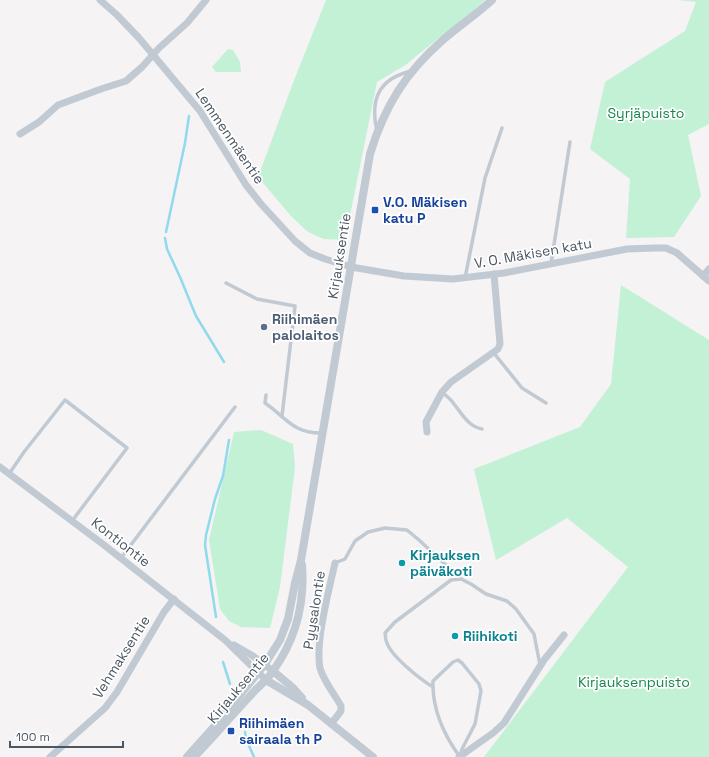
<svg xmlns="http://www.w3.org/2000/svg" width="709" height="757" font-family="'Space Grotesk',sans-serif">
	<rect width="100%" height="100%" fill="#f5f3f3"/>
	<!-- green -->
	<g fill="#c3f1d5">
		<polygon points="326,0 485,0 474,10 415,57 407,64 377,82 345,240 324,239 308,232 291,216 258,177 293,83"/>
		<polygon points="678,0 709,0 709,124 688,135 701,196 674,237 626,238 630,179 590,149 605,82 685,31 696,2"/>
		<polygon points="228,49 233,50 240,62 241,72 216,72 212,67"/>
		<polygon points="621,285 709,340 709,757 484,757 628,567 567,518 496,560 474,469 580,427 611,384"/>
		<polygon points="261,430 293,444 295,467 280,587 270,628 241,627 229,621 220,609 209,540 234,432"/>
	</g>
	<g fill="none" stroke-linecap="round" stroke-linejoin="round">
		<!-- stream -->
		<g stroke="#90daee" stroke-width="2.5">
			<polyline points="166,232 185,143 189,116"/>
			<polyline points="165,238 167,249 180,277 196,316 224,362"/>
			<polyline points="216,617 205,545 206,535 215,499 223,476 229,440"/>
			<polyline points="223,662 230,684"/>
			<polyline points="245,732 246,739 254,757"/>
		</g>
		<!-- service -->
		<g stroke="#c1cad2" stroke-width="3.5">
			<path d="M 377,131 C 370,100 378,79 411,71"/>
			<polyline points="551,264 570,142"/>
			<polyline points="465,278 485,178 502,128"/>
			<polyline points="226,283 257,299 295,306 282,416"/>
			<polyline points="493,352 522,388 546,403"/>
			<path d="M 442,392 C 446,396 451,399 454,404 C 462,414 468,426 482,429"/>
			<path d="M 266,395 L 265,403 C 287,418 292,433 322,433"/>
			<polyline points="9,474 24,452 65,400 127,448 72,521"/>
			<polyline points="121,558 235,407"/>
			<polyline points="335,563 345,559 355,541 368,532 385,528 407,530 419,540 461,579 471,584 486,594 507,601 516,609 534,634 540,665"/>
			<path d="M 458,660 L 462,663 L 479,684 L 481,691 L 475,724 L 462,749 L 460,757 C 444,735 432,708 433,681 L 453,662 Z"/>
			<path d="M 433,687 C 420,679 392,657 387,643 C 385,640 386,637 385,633 L 395,622 L 451,580 L 461,579"/>
		</g>
		<!-- minor -->
		<g stroke="#c1cad2" stroke-width="7">
			<polyline points="100,0 117,15 139,38 200,111 246,185 261,204 295,241 310,253 325,259 351,267 404,276 453,279 504,273 627,249 655,248 666,248 677,253 709,281"/>
			<polyline points="20,134 39,122 58,105 101,89 126,81 142,67 159,48 187,23 206,0"/>
			<polyline points="703,276 709,269"/>
			<polyline points="427,432 426,422 442,392 451,382 498,349 500,344 494,274"/>
			<polyline points="0,467 104,545 225,640 266,680"/>
			<polyline points="234,645 253,656 273,671"/>
			<path d="M 331,724 L 341,711 L 341,706 C 334,693 324,682 320,668 C 315,642 329,590 335,563"/>
			<polyline points="50,757 105,708 117,692 164,612 174,599"/>
			<polyline points="459,757 493,733 504,723 544,660 564,635"/>
		</g>
		<!-- tertiary -->
		<g stroke="#c1cad2" stroke-width="8">
			<polyline points="273,671 292,687 302,698"/>
			<polyline points="266,680 308,705 373,757"/>
			<path d="M 187,757 L 213,728 L 265,664 L 280,640 L 288,619 L 295,583 L 301,560 L 370,154 C 385,105 406,72 444,39 C 460,25 477,14 492,0"/>
			<path d="M 194,757 C 214,737 231,716 250,696 C 257,687 267,681 273,671 C 296,639 305,604 302,565"/>
		</g>
	</g>
	<!-- markers -->
	<g fill="#1a4fb4" stroke="#fff" stroke-width="1.5">
		<rect x="371" y="206" width="8" height="8" rx="2"/>
		<rect x="227" y="727" width="8" height="8" rx="2"/>
	</g>
	<circle fill="#5c6f8a" stroke="#fff" stroke-width="1.5" cx="264" cy="327" r="4"/>
	<g fill="#0f9aa8" stroke="#fff" stroke-width="1.5">
		<circle cx="402" cy="563" r="4"/>
		<circle cx="455" cy="636" r="4"/>
	</g>
	<g text-anchor="middle" dominant-baseline="central" stroke-width="3.5" stroke-linejoin="round" paint-order="stroke">
		<!-- park labels -->
		<g font-size="14" fill="#17864f" stroke="#fff">
			<text x="646" y="113">Syrjäpuisto</text>
			<text x="634" y="682">Kirjauksenpuisto</text>
		</g>
		<!-- street labels -->
		<g font-size="14" fill="#4a5661" stroke="#fff">
			<text transform="translate(230 136) rotate(56)">Lemmenmäentie</text>
			<text transform="translate(533 253) rotate(-10)">V. O. Mäkisen katu</text>
			<text transform="translate(339 256) rotate(-81)">Kirjauksentie</text>
			<text transform="translate(121 542) rotate(38)">Kontiontie</text>
			<text transform="translate(314 610) rotate(-81)">Pyysalontie</text>
			<text transform="translate(121 657) rotate(-58)">Vehmaksentie</text>
			<text transform="translate(238 688) rotate(-50)">Kirjauksentie</text>
		</g>
		<!-- transit labels -->
		<g font-size="14" font-weight="bold" fill="#164399" stroke="#fff" text-anchor="start">
			<text x="383" y="202">V.O. Mäkisen<tspan x="383" dy="16">katu P</tspan></text>
			<text x="239" y="723">Riihimäen<tspan x="239" dy="16">sairaala th P</tspan></text>
		</g>
		<!-- service labels -->
		<g font-size="14" font-weight="bold" fill="#4e5e75" stroke="#fff" text-anchor="start">
			<text x="272" y="319">Riihimäen<tspan x="272" dy="16">palolaitos</tspan></text>
		</g>
		<!-- culture labels -->
		<g font-size="14" font-weight="bold" fill="#0d838f" stroke="#fff" text-anchor="start">
			<text x="410" y="555">Kirjauksen<tspan x="410" dy="16">päiväkoti</tspan></text>
			<text x="463" y="636">Riihikoti</text>
		</g>
	</g>
	<!-- scale -->
	<path d="M10 741v6h113v-6" fill="none" stroke="#4a5661" stroke-width="2"/>
	<text x="16" y="741" font-size="12" fill="#4a5661" stroke="#ffffff" stroke-width="3" paint-order="stroke">100 m</text>
</svg>
